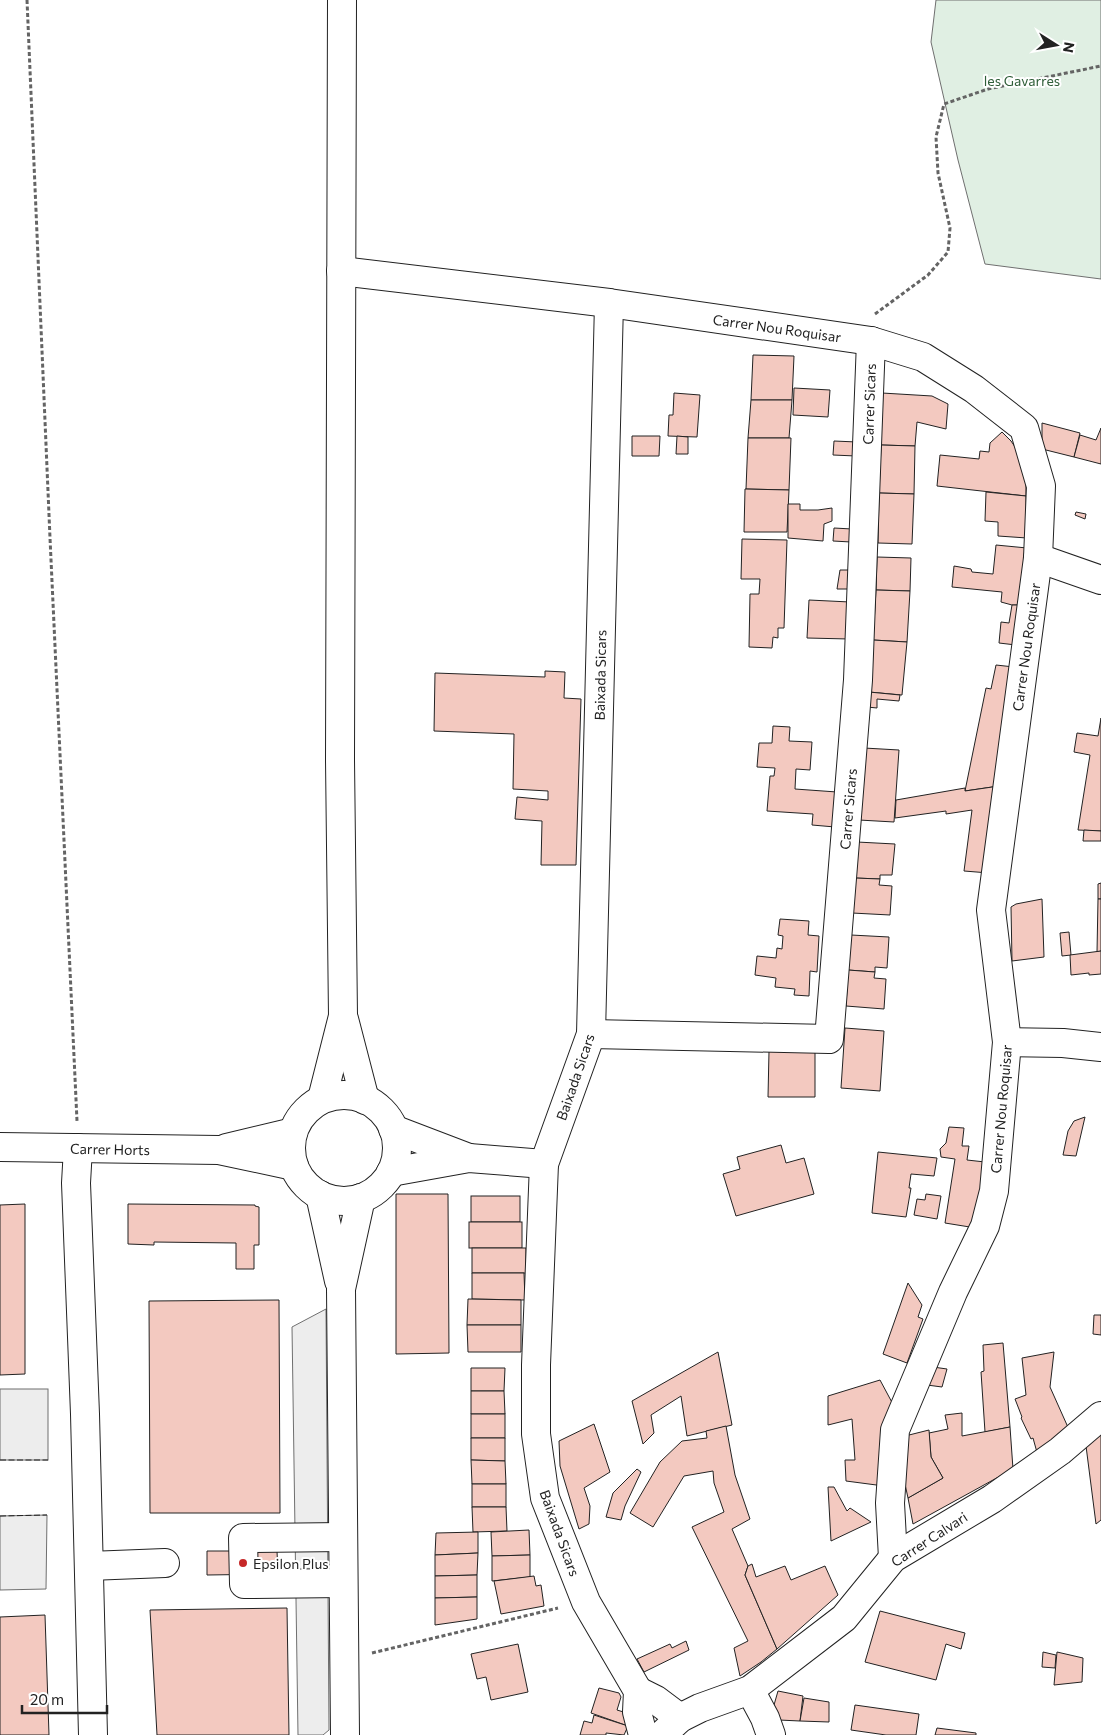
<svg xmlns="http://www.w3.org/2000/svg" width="1101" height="1735" font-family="Commissioner,sans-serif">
	<rect width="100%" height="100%" fill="#fff"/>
	<!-- green -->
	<polygon fill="#e0efe3" stroke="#6f6f6f" points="936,0 1101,0 1101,279 985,264 958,160 931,42"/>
	<!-- parking -->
	<g fill="#ededed" stroke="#6f6f6f">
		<polygon points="326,1309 329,1730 323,1735 298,1735 292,1327"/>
		<rect x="0" y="1389" width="48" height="71"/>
		<polygon points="47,1515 46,1589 0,1590 0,1516"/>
	</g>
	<!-- building -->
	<g fill="#f3c9c0" stroke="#222">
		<polygon points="753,355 794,356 792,400 751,400"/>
		<polygon points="794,388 830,390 828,417 793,415"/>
		<polygon points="674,393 700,395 697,437 668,436 669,415 673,415"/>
		<polygon points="882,393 932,396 948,404 946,429 917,422 915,446 881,445"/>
		<polygon points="751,400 792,400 789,438 748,438"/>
		<polygon points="1042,423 1080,433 1074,457 1042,449"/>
		<polygon points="1101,428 1101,464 1074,457 1080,435 1096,440"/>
		<polygon points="1002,432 1011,441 1022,457 1026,483 1026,496 937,486 940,455 979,459 980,451 989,452 990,443"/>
		<polygon points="632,436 660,436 659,456 632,456"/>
		<polygon points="677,436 688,437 688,454 676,454"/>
		<polygon points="748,438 791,438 789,490 746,489"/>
		<polygon points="834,441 857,442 856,456 833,455"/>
		<polygon points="881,445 915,446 914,494 879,493"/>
		<polygon points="745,489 789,490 787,532 744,532"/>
		<polygon points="986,492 1026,496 1027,538 998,536 998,522 985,521"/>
		<polygon points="879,493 914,494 912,544 878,543"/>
		<polygon points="788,504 800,504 800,510 818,510 832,508 832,521 824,524 823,541 788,538"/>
		<polygon points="1076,512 1086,514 1085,519 1075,515"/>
		<polygon points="834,528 852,529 851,542 833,541"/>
		<polygon points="742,539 787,540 784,628 778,628 778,638 773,637 772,648 749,647 750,594 759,594 760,579 741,579"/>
		<polygon points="996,545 1027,548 1023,605 1012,605 1001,602 1002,592 952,587 954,566 971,569 972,572 993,574"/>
		<polygon points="877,557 911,558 910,591 876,590"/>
		<polygon points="840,570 852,570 850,589 837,589"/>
		<polygon points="876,590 910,591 907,642 873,640"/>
		<polygon points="809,600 850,602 849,639 807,638"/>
		<polygon points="1012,605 1021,605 1016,645 999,643 1001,622 1009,623"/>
		<polygon points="873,640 907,642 902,695 869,692"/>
		<polygon points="996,665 1014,667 999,786 965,791 986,688 991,689"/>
		<polygon points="545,671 565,672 564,698 581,699 576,865 541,865 542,821 515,819 517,797 548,800 548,791 513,789 514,734 434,731 435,673 545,677"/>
		<polygon points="869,692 900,695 899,701 877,699 877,708 867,707"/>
		<polygon points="1101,718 1101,831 1078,830 1090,755 1074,752 1077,733 1098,736"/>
		<polygon points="773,726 790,727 789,741 812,742 810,770 796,769 795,789 837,792 835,827 812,825 813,814 767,811 770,776 774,776 775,768 757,767 759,743 772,743"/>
		<polygon points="864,748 899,750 894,822 859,820"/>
		<polygon points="999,786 989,873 964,871 972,810 946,814 946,811 895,818 896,800 965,788 965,791"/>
		<polygon points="1084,830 1101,831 1101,841 1083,841"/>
		<polygon points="857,842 895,844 892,875 880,875 880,879 855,878"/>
		<polygon points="855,878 880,879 879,885 892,886 890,915 852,913"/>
		<polygon points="1101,883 1101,899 1098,899 1098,884"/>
		<polygon points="1042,899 1044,957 1012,961 1011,907 1016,904"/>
		<polygon points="1098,899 1101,899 1101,951 1097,952"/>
		<polygon points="780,919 809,921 808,935 819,936 817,972 810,971 809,996 794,995 795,989 775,987 776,978 755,975 757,956 776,958 777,948 782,949 783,936 778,935"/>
		<polygon points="1069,932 1071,955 1062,956 1060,933"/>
		<polygon points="851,935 889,937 887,968 875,967 875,972 848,970"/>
		<polygon points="1101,951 1101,974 1089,975 1089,973 1071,975 1070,955"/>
		<polygon points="848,970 875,972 874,978 886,979 884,1009 846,1006"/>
		<polygon points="845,1028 884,1031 880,1091 841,1088"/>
		<polygon points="769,1051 815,1051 815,1097 768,1097"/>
		<polygon points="1085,1117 1076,1156 1063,1155 1068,1131 1074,1121"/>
		<polygon points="949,1127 964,1128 962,1146 969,1146 967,1160 985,1162 976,1228 945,1223 955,1159 941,1157 940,1149 946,1143"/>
		<polygon points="781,1145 786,1163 804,1158 814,1194 736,1216 723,1174 740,1169 737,1157"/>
		<polygon points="878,1152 937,1158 934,1176 911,1174 909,1188 911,1188 906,1217 872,1213"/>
		<polygon points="396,1194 448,1194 449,1353 396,1354"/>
		<polygon points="926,1194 941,1196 937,1219 914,1215 917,1199 925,1200"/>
		<rect x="471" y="1196" width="49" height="26"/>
		<polygon points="25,1204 25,1374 0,1375 0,1205"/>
		<polygon points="128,1204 255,1205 255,1206 259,1207 259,1245 254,1245 254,1269 236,1269 236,1243 154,1242 154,1245 128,1244"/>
		<rect x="469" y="1222" width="53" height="26"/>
		<rect x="472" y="1248" width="54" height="25"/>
		<polygon points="472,1273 524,1273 525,1300 472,1299"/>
		<polygon points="908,1283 922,1305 918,1317 923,1319 907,1363 883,1354"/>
		<polygon points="468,1299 521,1300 521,1325 467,1325"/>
		<polygon points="279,1300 280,1513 150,1513 149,1301"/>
		<polygon points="1094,1315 1101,1315 1101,1335 1093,1334"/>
		<polygon points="467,1325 521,1325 521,1352 468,1352"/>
		<polygon points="1003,1343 1010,1427 985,1432 981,1372 984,1371 983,1345"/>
		<polygon points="718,1352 732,1425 687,1436 681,1396 651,1415 654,1433 643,1444 632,1401"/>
		<polygon points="1054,1352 1050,1387 1071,1434 1038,1456 1033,1438 1031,1439 1021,1418 1022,1417 1015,1399 1026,1395 1022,1358"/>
		<polygon points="933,1367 947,1369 942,1387 927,1385"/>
		<polygon points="471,1368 505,1368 504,1391 471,1391"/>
		<polygon points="880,1380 895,1408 884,1486 846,1481 845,1460 855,1460 852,1419 828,1425 828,1396"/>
		<polygon points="471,1391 504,1391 505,1414 471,1414"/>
		<polygon points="962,1413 962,1436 1010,1427 1013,1469 913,1524 908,1498 943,1478 931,1457 929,1433 948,1429 945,1415"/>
		<rect x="471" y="1414" width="34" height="24"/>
		<polygon points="594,1424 610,1472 584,1488 590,1506 589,1524 579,1529 560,1466 559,1441"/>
		<polygon points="726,1426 735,1475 750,1519 732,1529 748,1566 745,1575 777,1649 761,1662 740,1676 734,1648 748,1641 692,1527 724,1512 714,1483 713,1471 684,1476 653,1527 630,1513 660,1462 682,1441 707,1438 706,1431"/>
		<polygon points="929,1430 931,1457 943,1478 908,1498 899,1456 905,1436"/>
		<polygon points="1101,1434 1101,1520 1096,1524 1086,1446"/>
		<polygon points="471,1438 505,1438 505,1461 471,1460"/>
		<polygon points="471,1460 505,1461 506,1484 472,1484"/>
		<polygon points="637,1469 641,1472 625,1506 621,1520 606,1517 613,1493"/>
		<rect x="472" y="1484" width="34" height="23"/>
		<polygon points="828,1487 834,1487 847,1511 850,1508 871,1522 831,1541"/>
		<polygon points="472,1507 506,1507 507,1531 473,1532"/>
		<polygon points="529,1530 530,1555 492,1556 491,1532"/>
		<polygon points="478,1532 478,1553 435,1555 436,1533"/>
		<polygon points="207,1551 277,1551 278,1574 207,1575"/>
		<polygon points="478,1553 477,1575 435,1576 435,1555"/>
		<polygon points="530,1555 530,1577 492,1581 492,1556"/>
		<polygon points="752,1564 756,1577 785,1566 791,1580 825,1566 838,1595 777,1649 745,1575 748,1566"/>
		<polygon points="477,1575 477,1597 435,1598 435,1576"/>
		<polygon points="534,1576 536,1586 541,1585 544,1606 501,1614 494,1581"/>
		<polygon points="477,1597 477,1619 435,1625 435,1598"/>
		<polygon points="287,1608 289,1735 157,1735 150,1610"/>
		<polygon points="880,1611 965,1633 961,1649 946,1644 936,1680 865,1662"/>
		<polygon points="45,1615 49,1735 0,1735 0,1617"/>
		<polygon points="686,1641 689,1650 644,1672 637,1659 670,1644 672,1648"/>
		<polygon points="518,1644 528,1692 491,1700 486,1677 477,1679 471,1654"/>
		<polygon points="1043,1652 1056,1655 1055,1668 1042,1667"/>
		<polygon points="1057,1652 1083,1658 1082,1682 1054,1685"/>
		<polygon points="599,1688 619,1693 621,1697 617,1710 630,1714 628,1726 591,1713"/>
		<polygon points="778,1691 803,1696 800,1721 779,1720 774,1705"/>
		<polygon points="804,1698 829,1702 829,1722 800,1721"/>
		<polygon points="855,1705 919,1714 916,1735 886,1735 851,1730"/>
		<polygon points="594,1715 628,1726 624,1735 606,1733 606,1735 580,1735 584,1721 592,1723"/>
		<polygon points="937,1728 976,1733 976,1735 935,1735"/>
	</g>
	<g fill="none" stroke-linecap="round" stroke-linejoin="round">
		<!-- minor casing -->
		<g stroke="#222" stroke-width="30">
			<g id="minor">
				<polyline points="341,271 609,303 871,341 923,357 974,389 1024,428 1041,486 1038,558 991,910 1007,1042 994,1191 985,1226 953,1292 895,1430 890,1503 893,1558"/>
				<polyline points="609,303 591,1034 544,1164 536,1365 536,1434 545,1498 586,1602 638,1691 637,1712 643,1735"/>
				<polyline points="1038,558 1101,580"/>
				<polyline points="344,1019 365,1100"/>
				<polyline points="591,1034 829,1039 858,680 871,341"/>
				<polyline points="1007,1042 1063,1043 1101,1047"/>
				<circle cx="344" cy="1148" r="53"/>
				<polyline points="322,1099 343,1016 340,760 342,0"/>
				<polyline points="393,1129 469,1158"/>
				<polyline points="0,1147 219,1150 294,1166"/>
				<polyline points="78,1148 76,1183 85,1414 93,1735"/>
				<polyline points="226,1148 293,1132"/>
				<polyline points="391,1172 469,1158 544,1164"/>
				<polyline points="320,1195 339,1281"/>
				<polyline points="343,1537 243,1538 244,1584 343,1583"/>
				<polyline points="89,1566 165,1563"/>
				<polyline points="750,1690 765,1718 771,1735"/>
				<polyline points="638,1691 656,1700 680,1718"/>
				<polyline points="345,1735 341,1289 361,1198"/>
				<polyline points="662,1735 680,1718 700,1708 750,1690 844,1618 893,1558 992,1499 1060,1451 1101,1416"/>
			</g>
		</g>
		<!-- path -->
		<g stroke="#646464" stroke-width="3" stroke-dasharray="4 2.5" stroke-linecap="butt">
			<polyline points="27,0 50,538 77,1121"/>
			<polyline points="875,314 928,275 948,252 950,228 938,173 936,137 944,104 988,89 1101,66"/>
			<polyline points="372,1653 558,1608"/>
		</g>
		<!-- minor -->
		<use href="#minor" stroke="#fff" stroke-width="28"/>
		<!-- fence -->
		<g stroke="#222" stroke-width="1" stroke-dasharray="6 2.5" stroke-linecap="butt">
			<polyline points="0,1460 48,1460"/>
			<polyline points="0,1516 47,1515"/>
		</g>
	</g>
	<!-- markers -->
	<circle fill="#c62828" stroke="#fff" stroke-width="2" cx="243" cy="1563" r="5"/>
	<g text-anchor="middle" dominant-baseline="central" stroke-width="4" stroke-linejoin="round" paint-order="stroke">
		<!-- park labels -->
		<g font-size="14" fill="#2f5e38" stroke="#fff">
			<text x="1022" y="80">les Gavarres</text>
		</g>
		<!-- street labels -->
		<g font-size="14" fill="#222" stroke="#fff">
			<text transform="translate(777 328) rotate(8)">Carrer Nou Roquisar</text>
			<text transform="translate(869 404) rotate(-88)">Carrer Sicars</text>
			<text transform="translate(1026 647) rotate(-82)">Carrer Nou Roquisar</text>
			<text transform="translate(600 675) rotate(-89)">Baixada Sicars</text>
			<text transform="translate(848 809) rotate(-85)">Carrer Sicars</text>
			<text transform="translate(575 1077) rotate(-71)">Baixada Sicars</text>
			<text transform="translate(1001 1109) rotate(-85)">Carrer Nou Roquisar</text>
			<text transform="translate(110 1149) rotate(1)">Carrer Horts</text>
			<text transform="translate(560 1533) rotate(70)">Baixada Sicars</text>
			<text transform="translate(929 1539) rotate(-33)">Carrer Calvari</text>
		</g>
		<!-- poi labels -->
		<g font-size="14" fill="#222" stroke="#fff" text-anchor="start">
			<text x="253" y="1563">Epsilon Plus</text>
		</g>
	</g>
	<!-- north arrow -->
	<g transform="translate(1056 45) rotate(101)" stroke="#ffffff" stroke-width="4" paint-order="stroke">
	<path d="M0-4L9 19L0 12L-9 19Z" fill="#222222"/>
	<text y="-8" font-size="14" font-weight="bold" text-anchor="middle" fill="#222222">N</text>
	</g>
	<!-- scale -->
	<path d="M22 1705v8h85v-8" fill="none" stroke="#222222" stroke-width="2.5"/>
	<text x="30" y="1705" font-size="15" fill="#222222" stroke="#ffffff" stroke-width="4" paint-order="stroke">20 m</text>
</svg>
